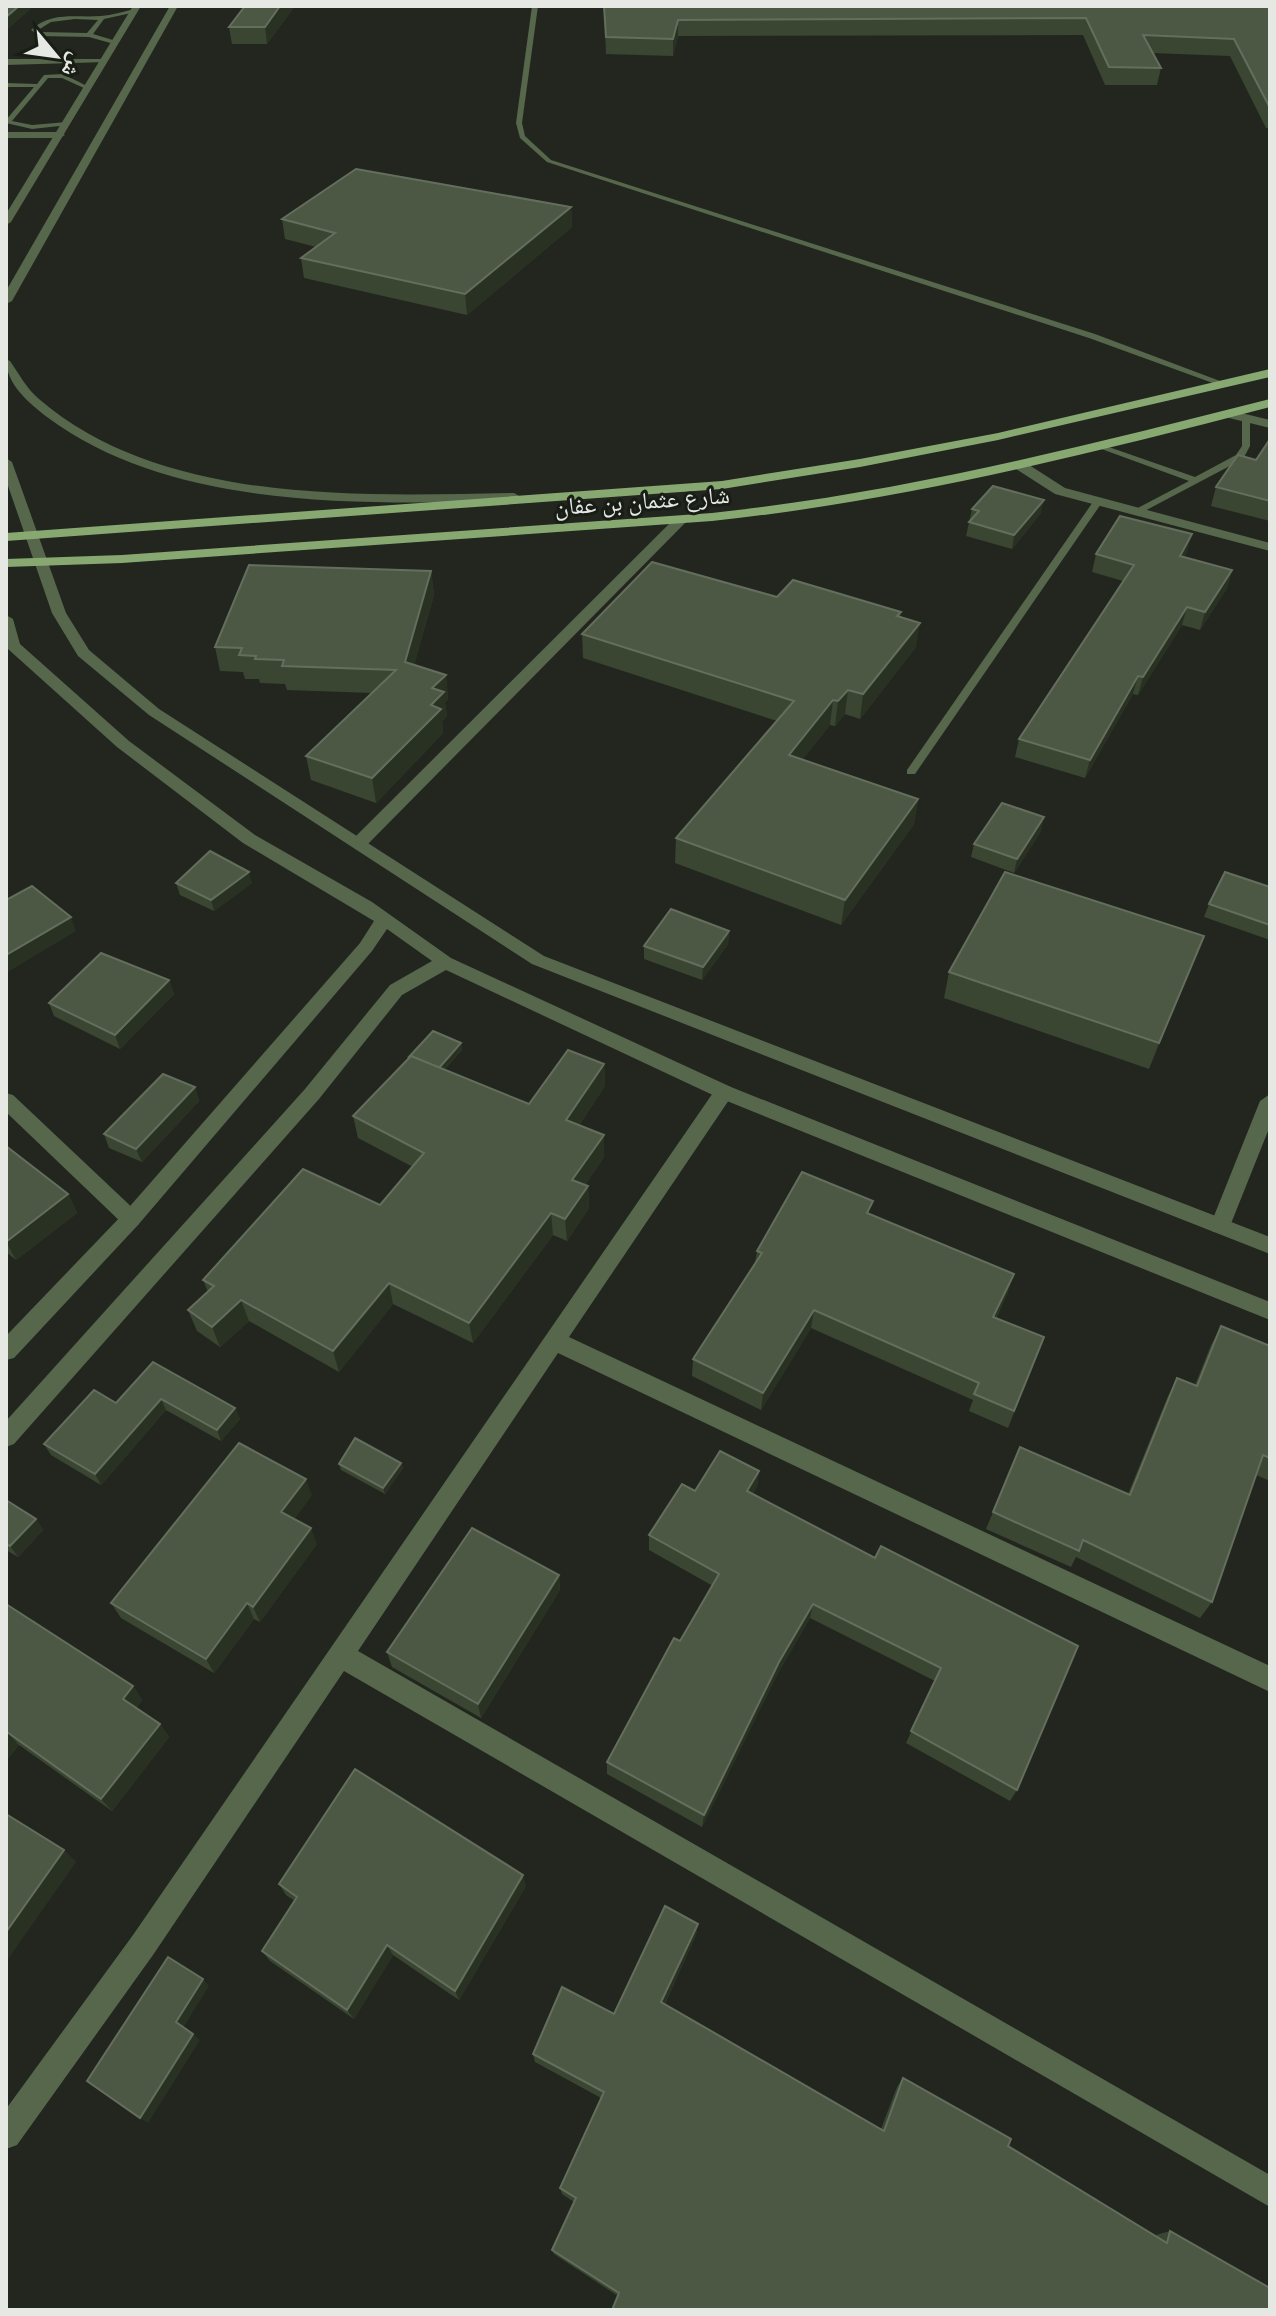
<svg xmlns="http://www.w3.org/2000/svg" width="1276" height="2316" font-family="'IBM Plex Sans','Noto Naskh Arabic',sans-serif">
	<rect width="100%" height="100%" fill="#22261f"/>
	<g fill="none" stroke-linecap="round" stroke-linejoin="round">
		<!-- service -->
		<g fill="#56674c" fill-rule="evenodd">
			<polygon points="532,6 538,6 522,123 525,136 551,160 1095,334 1228,384 1221,386 1089,338 547,162 520,138 516,123"/>
			<path d="M 134,9 L 136,12 L 104,19 L 93,34 L 116,41 L 114,44 L 89,37 L 40,36 L 31,30 C 52,11 75,18 101,16 C 112,15 123,12 134,9 ZM 75,19 L 98,20 L 87,33 L 41,32 L 38,30 L 51,22 Z"/>
			<polygon points="63,74 91,88 86,89 62,78 48,78 12,121 32,125 67,122 69,125 32,129 6,123 6,120 34,87 6,87 6,83 37,84 44,75"/>
			<polygon points="1246,415 1250,418 1250,446 1243,459 1137,515 1132,512 1134,510 1189,481 1096,447 1103,445 1195,477 1236,455 1242,446 1242,418"/>
			<polygon points="1095,499 1103,501 915,774 907,774 907,770"/>
		</g>
		<!-- minor -->
		<g fill="#56674c" fill-rule="evenodd">
			<polygon points="6,59 102,59 106,62 6,65"/>
			<polygon points="6,132 60,132 65,135 60,138 6,138"/>
			<polygon points="1229,410 1270,420 1270,428 1225,417 1223,414"/>
			<polygon points="1016,463 1026,463 1065,488 1270,543 1270,551 1055,494 1016,469"/>
			<polygon points="675,518 687,521 365,847 353,847 353,839"/>
			<polygon points="724,1085 731,1087 734,1092 731,1097 569,1337 1270,1666 1270,1692 558,1353 358,1651 1270,2175 1270,2207 344,1671 153,1955 17,2145 6,2149 6,2109 133,1935 717,1087"/>
			<polygon points="6,1093 13,1095 138,1213 141,1219 138,1225 124,1225 6,1112"/>
			<polygon points="1270,1094 1270,1126 1230,1226 1227,1232 1213,1232 1210,1226 1260,1101"/>
		</g>
		<!-- tertiary -->
		<g fill="#56674c" fill-rule="evenodd">
			<polygon points="133,6 141,6 11,222 6,225 6,214"/>
			<polygon points="170,6 178,6 12,301 6,304 6,291"/>
			<path d="M 6,359 L 10,361 C 19,374 27,389 39,399 C 162,505 361,496 514,493 L 521,497 L 514,501 C 363,504 173,511 47,417 C 28,402 6,384 6,359 Z"/>
			<polygon points="6,458 12,462 66,613 89,650 159,709 544,956 1270,1237 1270,1254 532,964 149,715 78,656 52,613 6,480"/>
			<polygon points="6,615 13,619 20,644 129,741 255,835 372,902 451,958 731,1087 1270,1302 1270,1320 717,1097 446,970 402,995 319,1099 14,1444 6,1447 6,1421 305,1089 390,985 432,961 387,929 372,951 138,1225 14,1358 6,1360 6,1336 124,1213 360,943 374,921 243,843 117,747 8,649"/>
		</g>
		<!-- primary -->
		<g fill="#87a971" fill-rule="evenodd">
			<polygon points="1270,369 1270,377 998,440 860,467 722,489 6,541 6,533 722,481 860,459 998,433"/>
			<path d="M 1270,399 L 1270,407 C 1085,455 902,501 712,521 L 122,563 L 6,567 L 6,559 L 122,555 L 712,513 C 902,493 1085,446 1270,399 Z"/>
		</g>
	</g>
	<!-- wall -->
	<g fill="#3a4631">
		<polygon points="245,6 295,6 267,44 232,44 229,27"/>
		<polygon points="604,6 1270,6 1270,128 1266,128 1230,56 1153,53 1161,68 1157,85 1105,85 1083,35 678,36 673,56 606,54"/>
		<polygon points="571,207 572,227 467,315 304,278 301,258 316,247 285,239 282,219"/>
		<polygon points="1270,439 1270,521 1211,506 1216,487 1256,460"/>
		<polygon points="972,509 1041,513 1012,549 966,536"/>
		<polygon points="1187,552 1184,557 1232,570 1227,588 1200,630 1182,625 1138,695 1133,694 1085,778 1015,757 1019,739 1123,581 1092,572 1096,554"/>
		<polygon points="431,571 434,595 414,665 446,675 448,699 445,702 447,716 442,721 443,733 376,803 311,780 306,756 372,693 287,690 285,684 260,683 259,679 245,679 243,672 220,671 215,647"/>
		<polygon points="777,597 901,612 900,617 916,647 860,719 845,714 835,726 830,725 802,760 918,799 914,824 841,925 675,863 676,838 777,721 583,658 582,634"/>
		<polygon points="1041,831 1014,873 971,857 974,844"/>
		<polygon points="176,883 252,883 214,911 180,895"/>
		<polygon points="1270,887 1270,940 1204,917 1209,904"/>
		<polygon points="729,931 728,944 702,980 644,959 644,946"/>
		<polygon points="1204,936 1149,1069 944,998 949,972"/>
		<polygon points="169,980 174,994 120,1049 54,1016 49,1003"/>
		<polygon points="461,1043 462,1050 444,1070 529,1104 604,1064 605,1086 579,1125 604,1135 604,1157 585,1185 588,1186 589,1208 567,1241 553,1235 473,1343 393,1304 339,1372 249,1321 220,1347 197,1331 188,1310 208,1292 203,1280 380,1205 413,1167 358,1138 353,1116"/>
		<polygon points="195,1087 199,1101 142,1162 109,1148 104,1134"/>
		<polygon points="6,1146 68,1194 77,1213 16,1260 6,1252"/>
		<polygon points="871,1214 1008,1292 996,1318 1044,1337 1008,1428 969,1411 973,1400 811,1328 761,1410 692,1376 693,1359 755,1263 757,1251"/>
		<polygon points="1221,1326 1270,1346 1270,1481 1256,1475 1212,1602 1200,1618 1076,1557 1071,1567 986,1529 1020,1447 1128,1494 1168,1396 1177,1378 1195,1385 1211,1345"/>
		<polygon points="153,1362 235,1408 240,1419 221,1441 166,1410 101,1485 51,1455 44,1444 116,1403"/>
		<polygon points="401,1463 403,1468 385,1494 341,1470 339,1464"/>
		<polygon points="759,1471 757,1487 752,1494 875,1558 1017,1790 1010,1801 906,1743 935,1681 810,1618 777,1675 702,1827 607,1774 607,1762 713,1586 649,1550 649,1535 695,1491"/>
		<polygon points="312,1495 294,1519 317,1544 260,1622 254,1619 214,1673 121,1618 111,1603"/>
		<polygon points="6,1500 36,1519 43,1530 18,1557 6,1550"/>
		<polygon points="559,1575 560,1590 481,1718 392,1667 387,1652"/>
		<polygon points="6,1604 133,1686 142,1700 136,1708 160,1724 169,1737 112,1811 19,1745 6,1761"/>
		<polygon points="279,1884 526,1886 459,2000 393,1955 354,2019 270,1961 262,1951 295,1901 286,1895"/>
		<polygon points="698,1924 696,1935 665,2004 881,2129 897,2087 903,2078 1008,2146 1156,2237 1156,2235 1170,2231 1270,2288 618,2296 554,2254 552,2250 574,2202 562,2194 560,2188 601,2098 535,2062 533,2054 614,2014"/>
	</g>
	<!-- shaded-wall -->
	<g fill="#293222">
		<polygon points="19,6 34,6 6,31 6,17"/>
		<polygon points="280,6 295,6 267,44 265,27"/>
		<polygon points="678,20 678,36 673,56 673,39"/>
		<polygon points="571,207 572,227 467,315 465,294"/>
		<polygon points="1044,500 1041,513 1012,549 1014,535"/>
		<polygon points="1192,534 1187,552 1175,574 1180,556"/>
		<polygon points="1232,570 1227,588 1200,630 1205,612"/>
		<polygon points="431,571 434,595 408,686 405,662"/>
		<polygon points="1187,607 1182,625 1138,695 1143,677"/>
		<polygon points="920,623 916,647 860,719 863,694"/>
		<polygon points="446,675 448,699 445,702 447,716 442,721 443,733 376,803 372,778 431,705 432,688"/>
		<polygon points="1138,676 1133,694 1085,778 1090,760"/>
		<polygon points="848,690 845,714 835,726 838,701"/>
		<polygon points="833,700 830,725 786,780 789,755"/>
		<polygon points="918,799 914,824 841,925 845,900"/>
		<polygon points="1044,817 1041,831 1014,873 1017,859"/>
		<polygon points="249,872 252,883 214,911 211,900"/>
		<polygon points="71,917 76,931 6,973 6,955"/>
		<polygon points="729,931 728,944 702,980 703,967"/>
		<polygon points="1204,936 1194,962 1149,1069 1159,1043"/>
		<polygon points="169,980 174,994 120,1049 115,1035"/>
		<polygon points="461,1043 462,1050 437,1077 436,1071"/>
		<polygon points="604,1064 605,1086 567,1142 566,1120"/>
		<polygon points="195,1087 199,1101 142,1162 136,1149"/>
		<polygon points="604,1135 604,1157 573,1202 572,1180"/>
		<polygon points="588,1186 589,1208 567,1241 565,1219"/>
		<polygon points="68,1194 77,1213 16,1260 6,1242"/>
		<polygon points="551,1213 553,1235 473,1343 469,1323"/>
		<polygon points="1014,1274 1008,1292 987,1334 993,1317"/>
		<polygon points="389,1283 393,1304 339,1372 333,1351"/>
		<polygon points="241,1300 249,1321 220,1347 212,1327"/>
		<polygon points="814,1310 811,1328 761,1410 763,1393"/>
		<polygon points="161,1399 166,1410 101,1485 95,1474"/>
		<polygon points="235,1408 240,1419 221,1441 217,1430"/>
		<polygon points="401,1463 403,1468 385,1494 383,1488"/>
		<polygon points="759,1471 757,1487 745,1506 747,1491"/>
		<polygon points="306,1479 312,1495 287,1528 281,1512"/>
		<polygon points="36,1519 43,1530 18,1557 10,1546"/>
		<polygon points="311,1528 317,1544 260,1622 253,1607"/>
		<polygon points="559,1575 560,1590 481,1718 478,1704"/>
		<polygon points="247,1603 254,1619 214,1673 206,1659"/>
		<polygon points="813,1604 810,1618 777,1675 702,1827 704,1815 779,1662"/>
		<polygon points="133,1686 142,1700 132,1713 123,1699"/>
		<polygon points="160,1724 169,1737 112,1811 101,1799"/>
		<polygon points="7,1732 19,1745 6,1761 6,1734"/>
		<polygon points="64,1850 76,1862 6,1962 6,1932"/>
		<polygon points="523,1875 526,1886 459,2000 455,1991"/>
		<polygon points="698,1924 696,1935 661,2012 661,2002"/>
		<polygon points="387,1945 393,1955 354,2019 347,2010"/>
		<polygon points="203,1979 209,1986 183,2028 176,2022"/>
		<polygon points="193,2034 200,2040 148,2123 140,2118"/>
	</g>
	<!-- building -->
	<g fill="#4c5844" stroke="#646e5d" stroke-width="2">
		<polygon points="6,6 19,6 6,17"/>
		<polygon points="245,6 280,6 265,27 229,27"/>
		<polygon points="604,6 1270,6 1270,108 1234,39 1143,35 1161,68 1109,67 1086,18 678,20 673,39 606,37"/>
		<polygon points="356,169 571,207 465,294 301,258 335,233 282,219"/>
		<polygon points="1270,439 1270,501 1216,487 1238,455 1256,460"/>
		<polygon points="993,486 1044,500 1014,535 969,522 979,511 972,509"/>
		<polygon points="1120,516 1192,534 1180,556 1232,570 1205,612 1187,607 1143,677 1138,676 1090,760 1019,739 1134,565 1096,554"/>
		<polygon points="652,562 777,597 793,580 901,612 897,616 920,623 863,694 848,690 838,701 833,700 789,755 918,799 845,900 676,838 794,701 582,634"/>
		<polygon points="249,565 431,571 405,662 446,675 432,688 444,692 431,705 441,709 372,778 306,756 396,670 282,666 284,660 255,659 256,656 239,655 242,648 215,647"/>
		<polygon points="1002,803 1044,817 1017,859 974,844"/>
		<polygon points="210,851 249,872 211,900 176,883"/>
		<polygon points="1005,872 1204,936 1159,1043 949,972"/>
		<polygon points="1225,872 1270,887 1270,925 1209,904"/>
		<polygon points="32,886 71,917 6,955 6,900"/>
		<polygon points="671,909 729,931 703,967 644,946"/>
		<polygon points="101,953 169,980 115,1035 49,1003"/>
		<polygon points="433,1031 461,1043 439,1068 411,1056 408,1058"/>
		<polygon points="568,1050 604,1064 566,1120 604,1135 572,1180 588,1186 565,1219 551,1213 469,1323 389,1283 333,1351 241,1300 212,1327 188,1310 214,1286 203,1280 303,1169 380,1205 424,1153 353,1116 411,1056 529,1104"/>
		<polygon points="163,1074 195,1087 136,1149 104,1134"/>
		<polygon points="6,1146 68,1194 6,1242"/>
		<polygon points="802,1172 873,1201 867,1213 1014,1274 993,1317 1044,1337 1014,1411 974,1394 979,1383 814,1310 763,1393 693,1359 762,1253 757,1251"/>
		<polygon points="1221,1326 1270,1346 1270,1458 1263,1455 1212,1602 1083,1540 1079,1551 993,1512 1020,1447 1130,1495 1177,1378 1197,1386"/>
		<polygon points="153,1362 235,1408 217,1430 161,1399 95,1474 44,1444 94,1390 116,1403"/>
		<polygon points="355,1438 401,1463 383,1488 339,1464"/>
		<polygon points="239,1443 306,1479 281,1512 311,1528 253,1607 247,1603 206,1659 111,1603"/>
		<polygon points="720,1451 759,1471 747,1491 875,1558 881,1546 1078,1646 1017,1790 911,1731 941,1668 813,1604 779,1662 704,1815 607,1762 674,1638 680,1641 719,1574 649,1535 682,1484 695,1491"/>
		<polygon points="6,1500 36,1519 10,1546 6,1544"/>
		<polygon points="472,1528 559,1575 478,1704 387,1652"/>
		<polygon points="6,1604 133,1686 123,1699 160,1724 101,1799 7,1732 6,1734"/>
		<polygon points="355,1769 523,1875 455,1991 387,1945 347,2010 262,1951 297,1897 279,1884"/>
		<polygon points="6,1814 64,1850 6,1932"/>
		<polygon points="665,1906 698,1924 661,2002 884,2131 903,2078 1011,2139 1008,2146 1167,2243 1170,2231 1270,2288 1270,2310 612,2310 619,2293 552,2250 576,2198 560,2188 604,2092 533,2054 562,1987 614,2014"/>
		<polygon points="168,1957 203,1979 176,2022 193,2034 140,2118 87,2081"/>
	</g>
	<g text-anchor="middle" dominant-baseline="central" stroke-width="6" stroke-linejoin="round" paint-order="stroke">
		<!-- far-street labels -->
		<g font-size="24" fill="#e5e8e3" stroke="#181d16">
			<text transform="translate(642 500) rotate(-4)">شارع عثمان بن عفان</text>
		</g>
	</g>
	<!-- border -->
	<rect width="1276" height="2316" fill="none" stroke="#e5e8e3" stroke-width="16"/>
	<!-- north arrow -->
	<g transform="translate(56 56) rotate(119)" stroke="#181d16" stroke-width="6" paint-order="stroke">
	<path d="M0-6L14 30L0 20L-14 30Z" fill="#e5e8e3"/>
	<text y="-12" font-size="22" font-weight="bold" text-anchor="middle" fill="#e5e8e3">ش</text>
	</g>
</svg>
